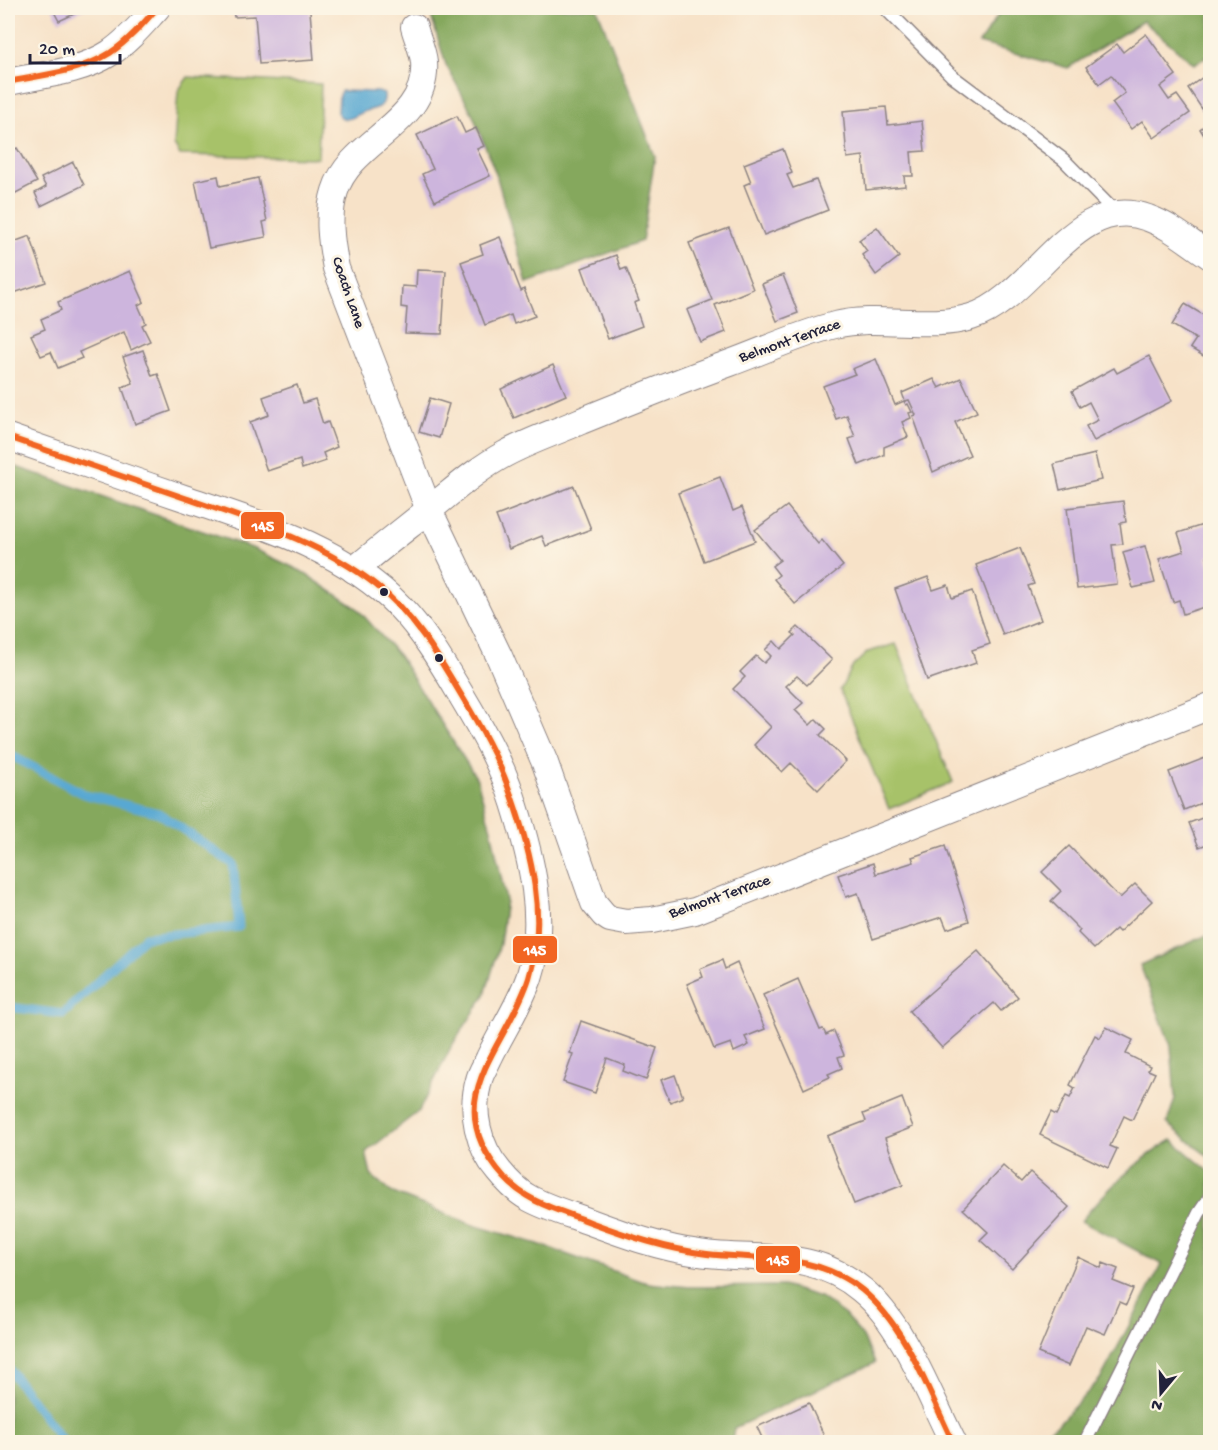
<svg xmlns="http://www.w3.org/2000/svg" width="1218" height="1450" font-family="'Gochi Hand',sans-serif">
	<rect width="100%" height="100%" fill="#fcf5e5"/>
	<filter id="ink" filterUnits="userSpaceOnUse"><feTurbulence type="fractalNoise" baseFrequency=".0167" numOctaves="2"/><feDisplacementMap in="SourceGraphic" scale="12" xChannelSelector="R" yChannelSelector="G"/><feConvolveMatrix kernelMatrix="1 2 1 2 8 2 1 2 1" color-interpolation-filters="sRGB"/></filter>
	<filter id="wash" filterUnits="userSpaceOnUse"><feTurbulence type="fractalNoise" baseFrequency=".008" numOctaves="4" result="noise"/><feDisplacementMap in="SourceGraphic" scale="24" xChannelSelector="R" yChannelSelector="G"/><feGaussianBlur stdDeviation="1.35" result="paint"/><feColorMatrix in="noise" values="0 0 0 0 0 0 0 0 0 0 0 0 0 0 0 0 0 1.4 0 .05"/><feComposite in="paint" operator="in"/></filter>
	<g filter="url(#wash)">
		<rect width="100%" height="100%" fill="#f7e2c8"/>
		<!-- green -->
		<g fill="#a7c269" stroke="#647252" stroke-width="1.5">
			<polygon points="188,77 321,84 318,158 180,155 174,145 178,91"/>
			<polygon points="896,644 953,782 889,809 840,690 853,666 868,652"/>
		</g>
		<!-- forest -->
		<g fill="#85a85d" stroke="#54654c" stroke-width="1.5">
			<polygon points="424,8 597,8 655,156 642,241 527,283 496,174 472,113 446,65 431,16"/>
			<polygon points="1003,8 1210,8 1210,55 1194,64 1143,21 1068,68 979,43"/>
			<polygon points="8,464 252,548 301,571 357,608 399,656 477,779 491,829 506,900 500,944 485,995 451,1047 419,1111 366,1152 371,1175 391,1192 473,1225 538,1244 647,1283 690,1287 783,1286 820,1297 845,1315 863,1337 875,1363 734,1428 732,1442 8,1442"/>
			<polygon points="1205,936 1210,937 1210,1158 1167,1123 1175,1098 1171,1046 1140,965"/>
			<path d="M 1172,1140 L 1210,1172 L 1210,1442 L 1032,1442 L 1058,1424 L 1101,1378 L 1162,1264 L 1081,1221 C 1107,1189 1136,1161 1172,1140 Z"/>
		</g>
		<!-- water -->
		<path fill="#58a8d2" stroke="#3d6586" stroke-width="1.5" d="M 341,91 L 378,92 L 384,94 C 386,111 370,108 361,113 C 353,117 352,119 343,119 L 338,114 L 339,95 Z"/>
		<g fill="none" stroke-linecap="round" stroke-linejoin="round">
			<!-- stream -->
			<g stroke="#58a8d2" stroke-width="9">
				<polyline points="8,754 86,795 159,813 233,864 239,927 145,937 63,1014 8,1007"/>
				<polyline points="8,1368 63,1442"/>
			</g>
		</g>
		<g id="blocks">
			<!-- building -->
			<g fill="#cdb5dd">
				<polygon points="52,8 87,8 59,21"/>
				<polygon points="233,8 318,8 319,10 310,11 314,60 259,64 255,16 234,17"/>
				<polygon points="1146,34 1176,75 1160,87 1169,100 1177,95 1190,113 1154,138 1142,121 1131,129 1112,103 1125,93 1111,75 1099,84 1086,67 1117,44 1123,52"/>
				<polygon points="1210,72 1210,121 1188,88"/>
				<polygon points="886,107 888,125 922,121 925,151 911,152 913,176 904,176 905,186 866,190 863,156 847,158 843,111"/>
				<polygon points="457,116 465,133 476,128 484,146 477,149 490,176 435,201 422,174 433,169 417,135"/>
				<polygon points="1210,121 1210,145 1200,129"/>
				<polygon points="17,148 37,182 8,197 8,153"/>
				<polygon points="783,149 792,173 787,175 793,188 816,180 828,210 764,235 744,185 751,182 744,164"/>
				<polygon points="73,162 84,185 41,206 35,193 46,187 41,178"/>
				<polygon points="218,176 220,186 258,178 267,221 263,222 266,237 209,248 195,181"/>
				<polygon points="877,227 899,257 876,275 862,255 867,251 859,240"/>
				<polygon points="729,228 753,289 715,305 726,332 700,342 687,310 712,300 689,243"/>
				<polygon points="30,236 46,282 8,295 8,244"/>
				<polygon points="500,237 521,291 524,289 535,316 514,324 511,315 485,325 461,262 483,254 480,245"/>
				<polygon points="616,255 621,270 626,268 639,301 634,303 642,326 608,339 582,268"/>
				<polygon points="417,270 446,271 442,334 405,333 407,308 401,307 402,286 416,287"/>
				<polygon points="130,271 144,302 138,305 146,323 142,325 150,341 131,350 124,332 79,352 82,358 58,368 51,352 41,356 31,335 45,329 41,319 61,310 58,302"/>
				<polygon points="783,275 798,313 777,321 762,284"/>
				<polygon points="1185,304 1210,319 1210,360 1190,348 1196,339 1172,325"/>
				<polygon points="143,350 152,376 158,374 171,411 135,424 122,387 133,383 123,357"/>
				<polygon points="1149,356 1172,401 1094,441 1086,426 1098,420 1089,402 1080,407 1072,391 1114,368 1117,373"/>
				<polygon points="876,359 895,405 904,401 906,405 908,404 912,412 909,413 911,418 902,422 908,437 884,447 884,455 859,465 849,439 855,437 847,415 836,419 823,386 855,374 852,369"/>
				<polygon points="553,365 566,395 514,418 501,389"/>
				<polygon points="961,378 977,412 955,422 970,455 933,472 913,416 916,415 909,400 905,401 902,393 934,379 939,388"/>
				<polygon points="297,385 303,403 315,399 323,424 328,422 337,447 323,453 326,461 302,469 300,460 267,471 250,422 269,415 263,397"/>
				<polygon points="430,398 449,404 439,438 419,432"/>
				<polygon points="1095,454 1101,480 1060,490 1054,464"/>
				<polygon points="720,477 733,511 742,507 755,541 704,561 678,493"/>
				<polygon points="574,486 591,529 546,546 542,536 509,549 496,516"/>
				<polygon points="1123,501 1126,522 1120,523 1123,544 1112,545 1117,584 1077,589 1067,508"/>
				<polygon points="787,506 818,544 822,540 843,566 795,604 774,579 779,575 772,566 780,560 755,530"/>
				<polygon points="1209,523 1210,529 1210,556 1207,557 1210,567 1210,605 1183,614 1179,600 1173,602 1159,559 1184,551 1178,533"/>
				<polygon points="1145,546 1155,583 1133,588 1123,552"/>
				<polygon points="1020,548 1034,584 1028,586 1041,620 1003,635 976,565"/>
				<polygon points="928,577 933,590 948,585 952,598 972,591 990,644 972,650 976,663 927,680 895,589"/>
				<polygon points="798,627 832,660 807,685 797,676 786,686 803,703 795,710 810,725 816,719 826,729 820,735 846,761 818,790 791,763 782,772 754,745 771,727 733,689 745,677 740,672 756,656 764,663 771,656 765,650 774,641 781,649 795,635 792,633"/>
				<polygon points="1210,756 1210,812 1206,801 1184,810 1169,772"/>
				<polygon points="1210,815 1210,843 1199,847 1189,823"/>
				<polygon points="945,846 969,921 947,929 942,917 873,939 858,893 846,897 838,875 873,863 876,874 914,862 912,857"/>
				<polygon points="1069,846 1120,898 1135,884 1152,901 1119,932 1116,929 1094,949 1078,933 1080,930 1051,901 1061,891 1042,872"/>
				<polygon points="978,951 1018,997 1001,1011 994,1003 942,1048 909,1011"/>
				<polygon points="722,960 725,969 737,963 765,1029 745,1037 749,1045 734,1052 731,1043 714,1049 687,984 703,977 700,969"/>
				<polygon points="798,979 820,1030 823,1029 826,1035 834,1031 844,1055 838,1057 842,1068 828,1074 830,1077 804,1089 763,995"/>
				<polygon points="581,1021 657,1048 646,1080 623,1071 625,1065 607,1058 595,1093 563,1082 573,1054 570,1053"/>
				<polygon points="1106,1027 1133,1040 1126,1054 1150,1066 1148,1070 1155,1073 1132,1120 1124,1116 1110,1146 1117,1149 1108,1168 1040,1135 1051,1112 1056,1115 1066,1096 1070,1098 1075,1088 1070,1085 1095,1035 1100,1038"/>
				<polygon points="675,1075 683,1097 670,1102 661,1080"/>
				<polygon points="902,1098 913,1127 885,1138 903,1185 854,1204 827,1136 866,1121 863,1114"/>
				<polygon points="1003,1166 1021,1182 1030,1172 1069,1207 1012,1269 980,1240 988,1232 963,1209"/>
				<polygon points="1078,1257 1101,1268 1103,1263 1118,1269 1113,1281 1133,1289 1126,1305 1119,1302 1105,1334 1086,1326 1069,1366 1038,1353"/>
				<polygon points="809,1403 827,1442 764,1442 757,1427"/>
			</g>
		</g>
	</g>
	<g filter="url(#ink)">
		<use href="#blocks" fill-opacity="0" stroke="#8c8282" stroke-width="1.5"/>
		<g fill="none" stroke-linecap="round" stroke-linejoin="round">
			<!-- service casing -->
			<g stroke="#8c8282" stroke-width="15">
				<g id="service">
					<polyline points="885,8 952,76 1064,160 1116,213"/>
					<polyline points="1085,1442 1199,1213 1210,1197"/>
				</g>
			</g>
			<!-- minor casing -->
			<g stroke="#8c8282" stroke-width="28">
				<g id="minor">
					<path d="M 414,27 C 417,38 423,51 424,62 C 429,124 351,139 335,191 C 327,216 331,242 336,268 L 429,510 L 499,656 L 545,763 L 594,903 L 604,915 L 610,919 L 626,922 L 652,920 L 695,911 L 1210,706"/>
					<path d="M 8,82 C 41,75 81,72 110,53 C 128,41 143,23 157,8"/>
					<path d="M 8,437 C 66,457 125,478 184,498 C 260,524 343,548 400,607 C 424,632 442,663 460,693 C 481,728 502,764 514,803 C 531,857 548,921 529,978 C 519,1006 502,1031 489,1058 C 486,1065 481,1072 479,1080 C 470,1111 478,1147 499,1171 C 507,1181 518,1192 529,1198 C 545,1207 565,1213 582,1219 C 620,1233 659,1248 699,1253 C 758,1262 811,1247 862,1290 C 903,1323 929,1395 953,1442"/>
					<path d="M 354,570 C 379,549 405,529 430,509 C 454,490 477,469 505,454 C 529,441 556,432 581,421 C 630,401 680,381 730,363 C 763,351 802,333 835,325 C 880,314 927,330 971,317 C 1034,298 1075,190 1148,218 C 1171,226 1190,243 1210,256"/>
				</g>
			</g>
			<!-- service -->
			<use href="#service" stroke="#fff" stroke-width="12"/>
			<!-- minor -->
			<use href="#minor" stroke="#fff" stroke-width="26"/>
			<!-- bus-1 casing -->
			<g stroke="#fcf5e5" stroke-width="10">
				<g id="bus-1">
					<path d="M 8,82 C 42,75 80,72 110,53 C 128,41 143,24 157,8"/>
					<path d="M 8,437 C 67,457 126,478 185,498 C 251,521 320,541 376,585 C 413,614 437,654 460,693 C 480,726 499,759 511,795 C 531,852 548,918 529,978 C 506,1050 435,1100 504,1177 C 527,1203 559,1210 590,1222 C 628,1236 666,1249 707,1254 C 761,1260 817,1253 862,1290 C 907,1327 928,1391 953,1442"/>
				</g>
			</g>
			<!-- bus-1 -->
			<use href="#bus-1" stroke="#f26522" stroke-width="6"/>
		</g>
	</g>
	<!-- markers -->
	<g fill="#22223b" stroke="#fcf5e5" stroke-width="2">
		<circle cx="384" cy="592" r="5"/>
		<circle cx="439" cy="658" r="5"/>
	</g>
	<g text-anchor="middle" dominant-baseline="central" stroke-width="6" stroke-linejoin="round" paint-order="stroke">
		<!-- street labels -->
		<g font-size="16" fill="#22223b" stroke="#fcf5e5">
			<text transform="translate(347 293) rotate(71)">Coach Lane</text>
			<text transform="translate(790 342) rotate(-19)">Belmont Terrace</text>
			<text transform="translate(720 898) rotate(-19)">Belmont Terrace</text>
		</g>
	</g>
	<g stroke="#fcf5e5" stroke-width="2">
		<rect x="240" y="511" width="45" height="29" rx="6" fill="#f26522"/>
		<rect x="512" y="935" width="46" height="29" rx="6" fill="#f26522"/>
		<rect x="755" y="1245" width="46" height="29" rx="6" fill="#f26522"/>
	</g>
	<g font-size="16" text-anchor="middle" font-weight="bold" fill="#fff">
		<text x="263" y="531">145</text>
		<text x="535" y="955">145</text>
		<text x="778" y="1265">145</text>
	</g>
	<!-- margin -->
	<rect width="1218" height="1450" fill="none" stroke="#fcf5e5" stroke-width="30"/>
	<!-- north arrow -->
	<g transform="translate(1161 1393) rotate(199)" stroke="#fcf5e5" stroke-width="4.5" paint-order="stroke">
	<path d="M0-4.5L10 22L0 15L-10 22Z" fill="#22223b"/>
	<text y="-9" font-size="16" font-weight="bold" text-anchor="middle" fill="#22223b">N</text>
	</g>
	<!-- scale -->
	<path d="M30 54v9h90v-9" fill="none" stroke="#22223b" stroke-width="3"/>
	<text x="39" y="54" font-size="18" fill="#22223b" stroke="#fcf5e5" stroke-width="4.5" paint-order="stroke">20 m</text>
</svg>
